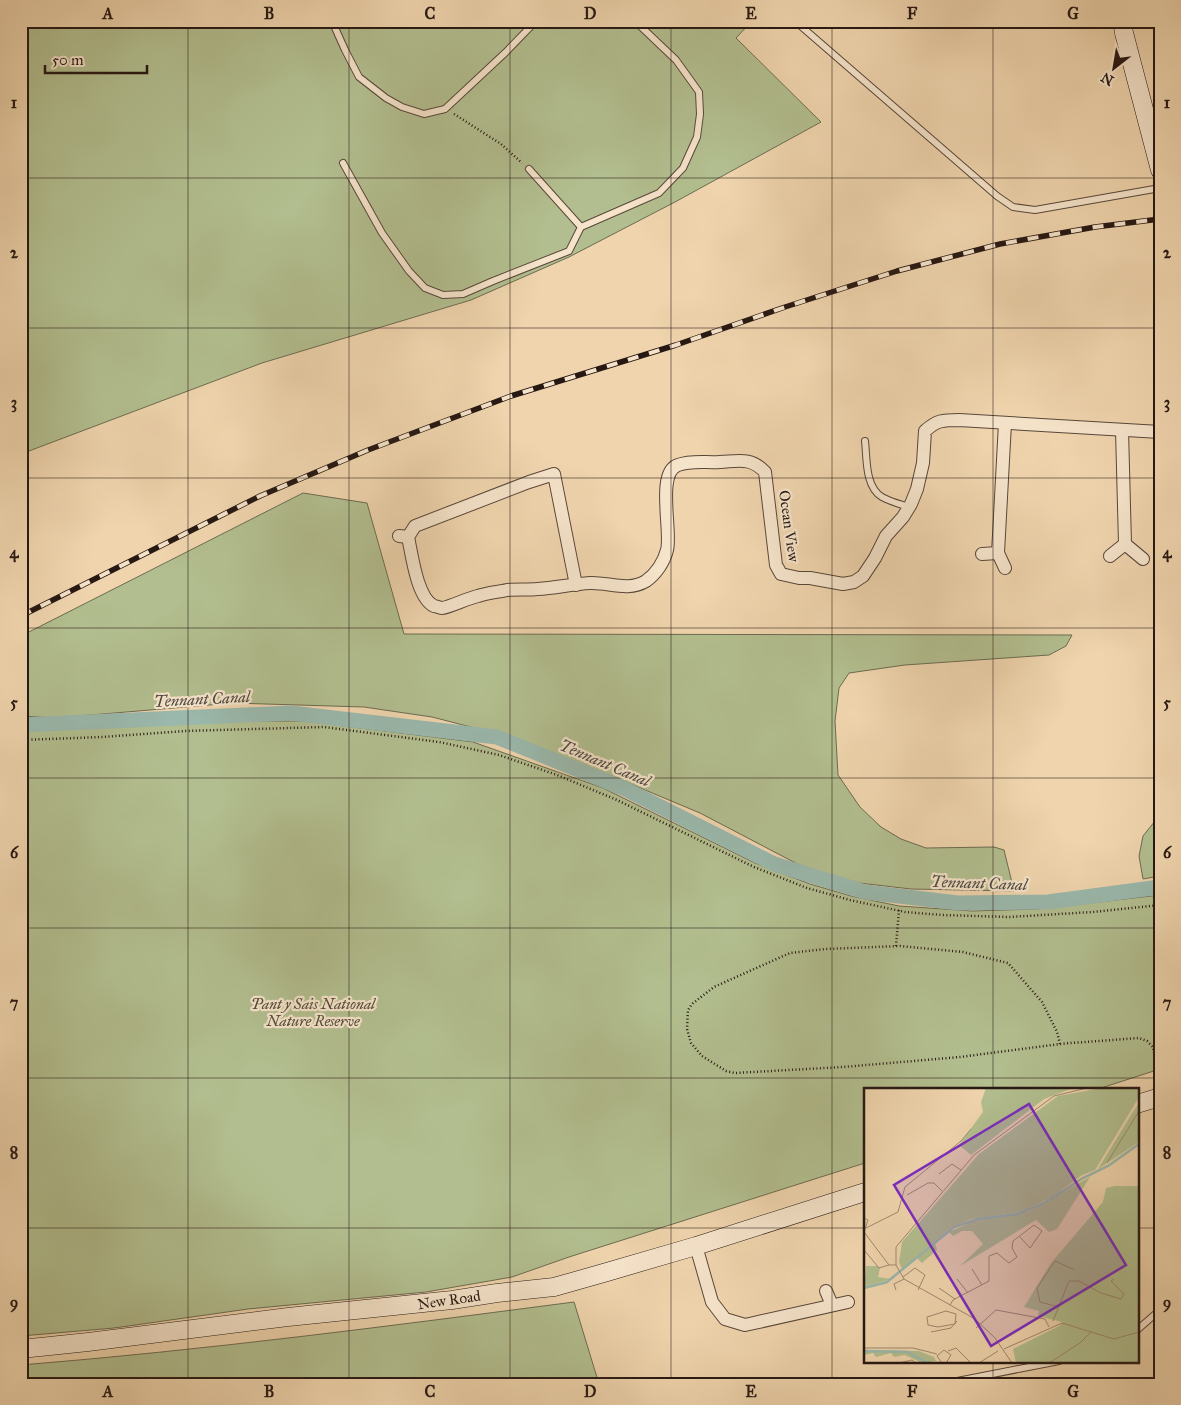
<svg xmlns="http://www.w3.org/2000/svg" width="1181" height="1405" font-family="'IM FELL Great Primer',serif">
	<rect width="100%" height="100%" fill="#efd4ad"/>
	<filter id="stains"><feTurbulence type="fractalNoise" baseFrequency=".004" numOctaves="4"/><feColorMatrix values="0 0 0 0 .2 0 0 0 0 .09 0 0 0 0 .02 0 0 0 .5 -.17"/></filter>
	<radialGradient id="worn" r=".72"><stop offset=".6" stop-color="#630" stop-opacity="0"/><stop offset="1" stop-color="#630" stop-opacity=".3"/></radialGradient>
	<!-- green -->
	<g fill="#b2be8f" stroke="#6c6b51">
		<polygon points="21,21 752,21 736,38 821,122 675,202 569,257 471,300 262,363 21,454"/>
		<polygon points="303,493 367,503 404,634 1072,635 1066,646 1049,655 905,665 849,673 839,688 835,721 838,775 860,807 881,827 901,839 926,848 994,847 1004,850 1014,891 911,889 859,883 807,869 700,813 614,777 506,736 432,717 364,707 233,703 55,718 21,716 21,636"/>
		<polygon points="212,721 304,721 473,742 603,788 755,863 810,884 851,896 899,906 972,911 1037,909 1160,895 1160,1069 1098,1089 865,1089 865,1163 569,1257 512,1277 426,1292 248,1309 114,1328 21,1336 21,732 23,731"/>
		<polygon points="1155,821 1160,821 1160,876 1143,879 1139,856 1143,836"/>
		<path d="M 574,1302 L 599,1384 L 21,1384 L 21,1365 C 206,1350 390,1326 574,1302 Z"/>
	</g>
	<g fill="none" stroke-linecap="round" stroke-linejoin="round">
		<!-- canal -->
		<polyline stroke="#9ab8ac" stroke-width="15" points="21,725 291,713 497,737 625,789 774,864 865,892 958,903 1048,902 1160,887"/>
		<!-- lane casing -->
		<g stroke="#59473a" stroke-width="8">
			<g id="lane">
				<polyline points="332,21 345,50 359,77 386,98 402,107 424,114 445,109 506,52 536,21"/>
				<polyline points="795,21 997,196 1013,207 1035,210 1160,188"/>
				<polyline points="343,163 382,233 409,271 425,288 443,295 463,294 493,281 569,251 581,227 659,193 683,168 697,137 700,114 699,92 676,60 635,21"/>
				<polyline points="529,169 581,227"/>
				<path d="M 865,441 C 867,459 865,487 882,497 C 891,502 900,504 909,507"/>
				<polyline points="1137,1330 1160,1310"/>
				<polyline points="942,1384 1059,1361"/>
			</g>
		</g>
		<!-- street casing -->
		<g stroke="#59473a" stroke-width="14">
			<g id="street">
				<polyline points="1005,423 998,553 1005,568"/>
				<polyline points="1122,430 1125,544 1143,559"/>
				<polyline points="399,536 408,537 415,526 529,482 554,474 576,585"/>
				<path d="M 408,537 C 412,555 417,598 434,606 C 435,606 441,608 442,608 C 450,607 468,598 478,596 C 487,593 498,592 507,590 C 517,589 528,590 538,589 C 555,588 573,584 590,583 C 608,582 628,592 646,581 C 656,574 664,562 667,550 C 672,532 656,472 678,465 C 692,460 706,463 720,462 C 739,461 751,457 765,472 L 776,565 L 781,574 L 799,578 L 810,578 L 843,584 L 854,582 L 863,576 L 875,558 L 886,536 L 903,517 L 911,504 L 917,489 L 923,463 L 925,431 C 937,420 943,420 959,420 L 1160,432"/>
				<polyline points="982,554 998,553"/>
				<polyline points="1110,556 1125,544"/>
				<polyline points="696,1246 712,1302 725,1319 745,1325 848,1302"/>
				<polyline points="826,1291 832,1305"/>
			</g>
		</g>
		<!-- secondary casing -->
		<g stroke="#271813" stroke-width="19">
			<g id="secondary">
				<polyline points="1122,21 1124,33 1160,170"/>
				<polyline points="1137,1104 1160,1097"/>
				<polyline points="21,1349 88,1342 288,1317 452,1300 497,1293 554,1287 607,1272 696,1246 865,1192"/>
			</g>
		</g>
		<!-- path -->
		<g stroke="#271813" stroke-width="2.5" stroke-dasharray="1 2.5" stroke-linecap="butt">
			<polyline points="454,114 501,144 522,163"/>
			<polyline points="21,740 102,737 185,731 324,727 439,742 499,755 557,775 617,800 754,867 807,888 850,900 905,912 942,915 1009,917 1093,912 1160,905"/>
			<polyline points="896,946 899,910"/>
			<polyline points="1060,1044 1057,1032 1042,1002 1008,963 963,952 900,946 825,949 790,953 725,982 714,987 692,1004 688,1010 687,1029 691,1043 702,1056 726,1071 735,1073 843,1067 960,1057 1060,1044 1071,1043 1139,1038 1147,1041 1153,1047 1159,1082"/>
		</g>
		<!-- lane -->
		<use href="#lane" stroke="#f5e3ca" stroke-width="6"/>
		<!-- street -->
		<use href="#street" stroke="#f5e3ca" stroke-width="12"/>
		<!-- secondary -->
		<use href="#secondary" stroke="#f5e3ca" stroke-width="18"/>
		<!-- rail casing -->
		<g stroke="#271813" stroke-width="5.5">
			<polyline id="rail" points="21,616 260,496 368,450 511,396 676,345 785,307 897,271 1000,244 1095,227 1160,219"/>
		</g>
		<!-- rail -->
		<use href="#rail" stroke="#f5e3ca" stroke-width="4" stroke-dasharray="11" stroke-linecap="butt"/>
	</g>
	<!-- grid -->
	<path fill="none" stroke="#271813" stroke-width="1" stroke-opacity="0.55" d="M 188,21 L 188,1384M 349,21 L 349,1384M 510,21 L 510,1384M 671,21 L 671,1384M 832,21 L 832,1384M 993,21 L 993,1089M 21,178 L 1160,178M 21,328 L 1160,328M 21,478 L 1160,478M 21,628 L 1160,628M 21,778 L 1160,778M 21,928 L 1160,928M 21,1078 L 1160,1078M 21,1228 L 865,1228M 1137,1228 L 1160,1228M 993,1361 L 993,1384"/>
	<g text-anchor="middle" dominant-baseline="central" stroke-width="4.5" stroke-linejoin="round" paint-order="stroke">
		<!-- street labels -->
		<g font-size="15" fill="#271813" stroke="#f5e3ca">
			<text transform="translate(789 526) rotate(82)">Ocean View</text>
			<text transform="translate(449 1300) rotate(-8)">New Road</text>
		</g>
		<!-- park labels -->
		<g font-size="15" font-style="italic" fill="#514a38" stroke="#f5e3ca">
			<text x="313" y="1004">Pant y Sais National<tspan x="313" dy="17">Nature Reserve</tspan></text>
		</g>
		<!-- water labels -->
		<g font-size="16" font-style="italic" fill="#4a4841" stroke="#f5e3ca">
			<text transform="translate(202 699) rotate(-3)">Tennant Canal</text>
			<text transform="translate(605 763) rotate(23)">Tennant Canal</text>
			<text transform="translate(979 883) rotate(2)">Tennant Canal</text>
		</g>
	</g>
	<!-- overview -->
	<g transform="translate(864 1088)">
		<rect width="275" height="275" fill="#efd4ad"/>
		<path d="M 122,0 L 209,0 L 180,11 L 107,67 L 95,57 L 119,24 L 117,14 ZM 238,0 L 275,0 L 275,9 L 231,82 L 218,87 L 188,109 L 157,124 L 108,131 L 88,139 L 38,181 L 35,174 L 38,154 L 115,66 L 194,8 ZM 275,15 L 275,54 L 234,81 L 267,27 ZM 226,89 L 193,141 L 185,144 L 172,132 L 96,178 L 119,156 L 108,143 L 98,143 L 89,148 L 85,144 L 110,133 L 163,124 ZM 251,98 L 275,98 L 275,275 L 152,275 L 149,261 L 197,237 L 198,234 L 174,228 L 175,223 L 160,219 L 187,175 L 239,114 L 242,100 ZM 71,155 L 73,162 L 58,175 L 53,170 ZM 2,178 L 13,178 L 16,180 L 14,189 L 27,191 L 0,199 ZM 0,262 L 55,263 L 70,269 L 72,273 L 58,275 L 41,267 L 30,269 L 27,265 L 12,269 L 9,265 L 0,267 Z" fill="#b2be8f"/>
		<path fill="none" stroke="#9ab8ac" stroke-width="2.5" d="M 0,200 L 23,194 L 90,139 L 114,131 L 154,126 L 180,115 L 219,90 L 244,78 L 275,56M 0,263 L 44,264 L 64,275"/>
		<path fill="none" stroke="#9f896f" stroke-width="1" d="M 243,75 L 275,23M 75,86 L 88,76 L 97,82M 43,107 L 64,95 L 70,95 L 78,103M 0,130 L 4,132 L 0,144M 2,140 L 34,124 L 41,99 L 97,53 L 107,41M 0,144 L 25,177 L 32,177M 156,149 L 166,160 L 178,143M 0,162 L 15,180 L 25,177M 108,181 L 118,197M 39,189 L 51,180 L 61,187 L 54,202M 93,191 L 104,205M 75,200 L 91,211M 32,202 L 30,196 L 40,191M 86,217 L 89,212 L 125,193 L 125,168 L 133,165 L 145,175 L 153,169 L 148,160 L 149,153 L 170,137 L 178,143M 195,219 L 176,214 L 173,200 L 191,173 L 211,182M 82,223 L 92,226 L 91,236 L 74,239 L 64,237 L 63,229 ZM 189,233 L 205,193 L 215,193 L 237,205 L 257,211 L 260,206 L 247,193 L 250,191M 112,240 L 132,222 L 181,231 L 185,239M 67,244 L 87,240 L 93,233M 0,260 L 49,260 L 73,266M 140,261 L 198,235 L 250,251 L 275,244M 84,263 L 92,260 L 107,275M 35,275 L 48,272 L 52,275M 78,275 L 73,268 L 80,262 L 87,267 L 82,275M 115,275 L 134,263M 148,275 L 131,250 L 111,231 L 40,191 L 32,177 L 32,159 L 110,67 L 190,8 L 223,0M 185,275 L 216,255 L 228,243"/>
		<path fill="#7b2cbf" fill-opacity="0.15" stroke="#7b2cbf" stroke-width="2.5" d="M 165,16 L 262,177 L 127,258 L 30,97 Z"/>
		<rect width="275" height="275" fill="none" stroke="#271813" stroke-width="2.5"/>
	</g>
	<!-- margin -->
	<rect width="1181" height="1405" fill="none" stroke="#efd4ad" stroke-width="55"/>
	<!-- north arrow -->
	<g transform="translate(1114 68) rotate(211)" stroke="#f5e3ca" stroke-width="4" paint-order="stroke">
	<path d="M0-4L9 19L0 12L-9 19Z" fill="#271813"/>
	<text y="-8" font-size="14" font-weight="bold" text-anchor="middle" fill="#271813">N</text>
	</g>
	<!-- scale -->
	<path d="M45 65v8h102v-8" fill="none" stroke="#271813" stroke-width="2.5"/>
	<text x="52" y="65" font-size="15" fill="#271813" stroke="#f5e3ca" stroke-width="4" paint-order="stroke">50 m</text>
	<rect x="28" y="28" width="1126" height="1350" fill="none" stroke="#271813" stroke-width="2"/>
	<g font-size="16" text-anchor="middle" font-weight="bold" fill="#271813">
		<text x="108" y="19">A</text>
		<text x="269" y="19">B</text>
		<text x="430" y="19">C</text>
		<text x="590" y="19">D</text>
		<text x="751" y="19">E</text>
		<text x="912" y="19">F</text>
		<text x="1073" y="19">G</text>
		<text x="14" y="108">1</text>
		<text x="1167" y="108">1</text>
		<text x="14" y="258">2</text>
		<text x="1167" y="258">2</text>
		<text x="14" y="408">3</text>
		<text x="1167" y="408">3</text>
		<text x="14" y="558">4</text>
		<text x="1167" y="558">4</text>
		<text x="14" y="708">5</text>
		<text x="1167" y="708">5</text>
		<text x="14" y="858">6</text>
		<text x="1167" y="858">6</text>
		<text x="14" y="1008">7</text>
		<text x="1167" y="1008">7</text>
		<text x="14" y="1158">8</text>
		<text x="1167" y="1158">8</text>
		<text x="14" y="1308">9</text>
		<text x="1167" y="1308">9</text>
		<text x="108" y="1397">A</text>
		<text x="269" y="1397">B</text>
		<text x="430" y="1397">C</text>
		<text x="590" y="1397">D</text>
		<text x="751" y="1397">E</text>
		<text x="912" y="1397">F</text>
		<text x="1073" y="1397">G</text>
	</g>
	<rect width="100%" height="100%" filter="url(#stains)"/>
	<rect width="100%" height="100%" fill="url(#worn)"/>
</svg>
